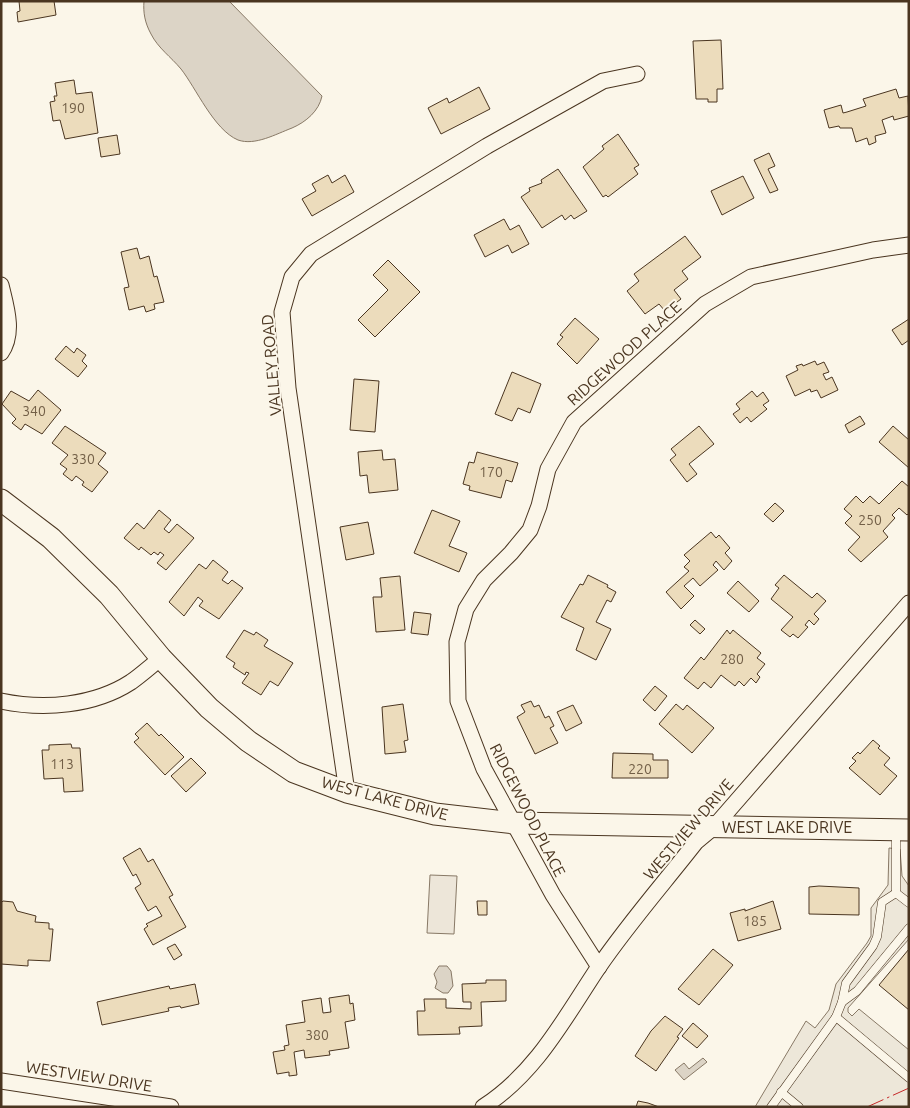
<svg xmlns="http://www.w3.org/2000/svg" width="910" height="1108" font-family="Ubuntu,sans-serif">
	<rect width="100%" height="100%" fill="#fbf6e9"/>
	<!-- green -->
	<polygon fill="#ede6d9" stroke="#887966" points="430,875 457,876 454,934 427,933"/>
	<!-- parking -->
	<polygon fill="#ede7d9" stroke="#887966" points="889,848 900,849 902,876 909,886 909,939 848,1008 848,1012 852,1016 859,1009 909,1050 909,1107 755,1107 806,1021 815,1028 829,1010 836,984 867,943 871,936 871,908 888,885"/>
	<!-- water -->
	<g fill="#dcd4c6" stroke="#887966">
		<path d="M 144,1 L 229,1 L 322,96 C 319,111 306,122 292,128 C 276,134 255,146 238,140 C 214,130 196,88 181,69 C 171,57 158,48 151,34 C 145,23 143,13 144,1 Z"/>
		<polygon points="439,966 447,966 451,971 453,986 448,993 443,993 435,988 437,982 434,974"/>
		<polygon points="703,1058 707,1062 684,1080 675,1070 684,1063 689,1069"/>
	</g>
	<!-- building -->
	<g fill="#ecdcbc" stroke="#4a3520">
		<polygon points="19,1 54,1 56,15 18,22 17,12 20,11"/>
		<polygon points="721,40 723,89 717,89 717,102 708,102 708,99 696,99 693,41"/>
		<polygon points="74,80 76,94 92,92 98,133 65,139 60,120 53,121 50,102 55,101 54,96 57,96 55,83"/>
		<polygon points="479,87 490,109 441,134 428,108 447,98 449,103"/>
		<polygon points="896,89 899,98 908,96 909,116 894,120 893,116 882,120 886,133 875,136 876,142 869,145 867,138 856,142 852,128 840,128 839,126 829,128 824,110 841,105 843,113 847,112 866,106 863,99"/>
		<polygon points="618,134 639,165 634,168 638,174 608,197 606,195 603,197 583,167 604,149 602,146"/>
		<polygon points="117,135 120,154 101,157 98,138"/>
		<polygon points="769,153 775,166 768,169 778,190 770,193 754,160"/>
		<polygon points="558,169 587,211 574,219 571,215 565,220 562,215 542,228 521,197 530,191 529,188 542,183 541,180"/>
		<polygon points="328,175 332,183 345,175 354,192 312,216 302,199 316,191 312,184"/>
		<polygon points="743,176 754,198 722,215 711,191"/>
		<polygon points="504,219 510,230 519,225 529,244 512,253 508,245 485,257 474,235"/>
		<polygon points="685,236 701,257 682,271 688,279 674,290 681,299 665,311 659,304 645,314 627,291 639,281 634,274"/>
		<polygon points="137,248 140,259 149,256 154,277 157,276 164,302 154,304 155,309 146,312 144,306 129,310 124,288 129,287 121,252"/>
		<polygon points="388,260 420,292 375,337 358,320 388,290 373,275"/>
		<polygon points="575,318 599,339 577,364 557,344 563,337 560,335"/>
		<polygon points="909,319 909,340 902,345 892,330"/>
		<polygon points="66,346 74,353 77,348 86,355 82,361 87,366 78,377 55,359"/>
		<polygon points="815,361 817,365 824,362 829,372 823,374 826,380 832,377 838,390 821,398 817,390 811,392 810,389 795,396 786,376 798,370 796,366 802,364 803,366"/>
		<polygon points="512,372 541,384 530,413 518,408 512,421 495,414"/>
		<polygon points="354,379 379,381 375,432 350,430"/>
		<polygon points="38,390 61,410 42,434 25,424 21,430 12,423 16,419 2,404 11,391 29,401"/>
		<polygon points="752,391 757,397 763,392 769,401 763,405 767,409 751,422 747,417 740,423 733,414 740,409 736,404"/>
		<polygon points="860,416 865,424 849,433 845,425"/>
		<polygon points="65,426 106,453 98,464 108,472 92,492 82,485 84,482 76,476 72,481 63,474 67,469 60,464 68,455 52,443"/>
		<polygon points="699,426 714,444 689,464 697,474 687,482 670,460 676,455 671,449"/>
		<polygon points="893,426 909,440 909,468 879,442"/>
		<polygon points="382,450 383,460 395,459 398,490 369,493 367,475 360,476 358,452"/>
		<polygon points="477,452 518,463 512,482 506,480 501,498 469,490 470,486 463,484 469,462 474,463"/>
		<polygon points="902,481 909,487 909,513 907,515 899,508 892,515 895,518 883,531 888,537 861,562 848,550 860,537 845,523 852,516 844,509 856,496 863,503 870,496 879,504"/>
		<polygon points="775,503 784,511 773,522 764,514"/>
		<polygon points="159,510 171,520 164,529 169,533 177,524 194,538 166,570 157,563 164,555 160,552 158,555 154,552 151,555 141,547 139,550 124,538 137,523 144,529"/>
		<polygon points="432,510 460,521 449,546 467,553 459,572 414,553"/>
		<polygon points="368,522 374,554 346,560 340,527"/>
		<polygon points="711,532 716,538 719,535 730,548 725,553 732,561 724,570 716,561 713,565 718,570 700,586 693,578 684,586 694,596 681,609 666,592 689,571 684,567 690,561 684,555"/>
		<polygon points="213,560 228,572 222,580 228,584 232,580 243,588 219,619 199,606 203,601 198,597 184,616 169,602 199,564 206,569"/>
		<polygon points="588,575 608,585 607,587 616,592 611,602 607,600 596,622 611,629 596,660 576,650 584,628 561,617 580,584 583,585"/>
		<polygon points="784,575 812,598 817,593 826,601 814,614 819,619 814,625 809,620 805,625 808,627 798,638 793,634 790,637 781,630 793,617 771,599 779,588 775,585"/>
		<polygon points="400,576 405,630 376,632 373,597 382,597 380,578"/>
		<polygon points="738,581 759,601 749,612 727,593"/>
		<polygon points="414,612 431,614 428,635 411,633"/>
		<polygon points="695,620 705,629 700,634 690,625"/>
		<polygon points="244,630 254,635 256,632 268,640 264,646 293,663 278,686 270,681 261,695 242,683 249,673 246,672 245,675 233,667 235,663 226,657"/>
		<polygon points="727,630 730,634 733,630 761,653 757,658 765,664 757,674 760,677 756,683 751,678 744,686 739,681 735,686 721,675 711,688 704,682 698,689 684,678 701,657 704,660"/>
		<polygon points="655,686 667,696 655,711 643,700"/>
		<polygon points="531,701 534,707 539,705 545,718 549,716 554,726 550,728 558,743 535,754 517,717 525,712 521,705"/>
		<polygon points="403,704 408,740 404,741 406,752 385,754 382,707"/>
		<polygon points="676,704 683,710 687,705 714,728 692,753 659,724"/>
		<polygon points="573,705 582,723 566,731 557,712"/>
		<polygon points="147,723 159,736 161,734 184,757 165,775 134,742 139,738 135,734"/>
		<polygon points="873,740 880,746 878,748 890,758 884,765 897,776 880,795 849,768 856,761 852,758 858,752 860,754"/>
		<polygon points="71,744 72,748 80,748 83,791 64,792 63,778 44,779 42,750 49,750 49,745"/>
		<polygon points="613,753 653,754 653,760 668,760 668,778 612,778"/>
		<polygon points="191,758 206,773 186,792 171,776"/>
		<polygon points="140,848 148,862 153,859 173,895 169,897 186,927 153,945 144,929 148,926 146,924 162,916 156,906 148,911 135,888 141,884 136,874 133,876 123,858"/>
		<polygon points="819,886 859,888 859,915 809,914 809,887"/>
		<polygon points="3,901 13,902 17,911 36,916 35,922 49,923 49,929 53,929 50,961 28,960 28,966 1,964 1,903"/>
		<polygon points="477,901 487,901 487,915 478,915"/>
		<polygon points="773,901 781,929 738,941 730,913 745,909 745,911"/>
		<polygon points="175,944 182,955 174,960 167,948"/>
		<polygon points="713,949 733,965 699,1005 678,989"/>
		<polygon points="909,949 909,1010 879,985"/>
		<polygon points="486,980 506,980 506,1001 481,1002 482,1026 459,1027 460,1034 418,1035 417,1011 425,1011 424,999 446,999 446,1008 471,1009 471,1002 463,1002 462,984 486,983"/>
		<polygon points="195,984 199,1004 181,1008 180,1006 168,1008 169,1011 102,1025 97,1002 169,986 170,989"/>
		<polygon points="349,995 350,1004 353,1003 355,1020 345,1022 349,1048 329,1051 330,1055 305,1058 304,1050 294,1052 297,1075 289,1076 289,1072 277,1074 273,1052 285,1050 284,1046 289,1045 286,1025 305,1022 302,1001 321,998 323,1013 331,1012 329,998"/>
		<polygon points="665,1016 683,1029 677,1037 679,1038 656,1071 635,1056 651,1031"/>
		<polygon points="693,1023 708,1036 697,1048 682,1036"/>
		<polygon points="638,1101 648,1103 659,1107 636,1107"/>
	</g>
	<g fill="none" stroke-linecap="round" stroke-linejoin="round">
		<!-- service casing -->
		<g stroke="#4a3520" stroke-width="9">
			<g id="service">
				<polyline points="896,830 896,893"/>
				<polyline points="896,893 909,903"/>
				<polyline points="842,1002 857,991 909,928"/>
				<polyline points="836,1017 909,1078"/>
				<polyline points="781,1092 799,1107"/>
				<polyline points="771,1107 836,1017 842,1002 846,983 873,946 877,937 882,902 896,893"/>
			</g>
		</g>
		<!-- minor casing -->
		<g stroke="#4a3520" stroke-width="17">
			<g id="minor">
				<path d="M 1,285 C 6,306 15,333 1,353"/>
				<path d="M 1,701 C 44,710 94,706 131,682 C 141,675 151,666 161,658"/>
				<polyline points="347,792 288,388 282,312 292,277 311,254 487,146 603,81 637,74"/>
				<polyline points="599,967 553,895 484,769 458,701 457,642 466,609 484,580 511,553 530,530 539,506 548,469 574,422 705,304 751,277 873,250 909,245"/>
				<polyline points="1,1081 171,1107"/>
				<path d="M 483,1107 C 536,1073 564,1019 598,968 C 628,924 664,883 696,842 L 714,827 L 909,603"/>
			</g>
		</g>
		<!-- secondary casing -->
		<g stroke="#4a3520" stroke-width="23">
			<polyline id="secondary" points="1,500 51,538 109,595 161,658 209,708 248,741 294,772 347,792 435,814 514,823 909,830"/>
		</g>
		<!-- service -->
		<use href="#service" stroke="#fbf6e9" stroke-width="8"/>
		<!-- minor -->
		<use href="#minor" stroke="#fbf6e9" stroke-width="15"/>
		<!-- secondary -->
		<use href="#secondary" stroke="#fbf6e9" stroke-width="21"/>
		<!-- power -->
		<polyline stroke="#c62828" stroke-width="1" stroke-dasharray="18 4 2.5 4" stroke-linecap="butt" points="867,1107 909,1088"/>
	</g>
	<g text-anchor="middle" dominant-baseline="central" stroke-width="4" stroke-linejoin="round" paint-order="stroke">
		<!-- number labels -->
		<g font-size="14" fill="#725f47">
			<text x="73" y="108">190</text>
			<text x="34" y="411">340</text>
			<text x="83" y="459">330</text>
			<text x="491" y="472">170</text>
			<text x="870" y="520">250</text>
			<text x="732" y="659">280</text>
			<text x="62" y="764">113</text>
			<text x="640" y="769">220</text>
			<text x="755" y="921">185</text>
			<text x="317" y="1035">380</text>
		</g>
		<!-- street labels -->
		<g font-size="16" fill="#4a3520" stroke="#fbf6e9">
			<text transform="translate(624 353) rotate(-42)">RIDGEWOOD PLACE</text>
			<text transform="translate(271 365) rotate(-95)">VALLEY ROAD</text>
			<text transform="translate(385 798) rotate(15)">WEST LAKE DRIVE</text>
			<text transform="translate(528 810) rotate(63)">RIDGEWOOD PLACE</text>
			<text x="787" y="827">WEST LAKE DRIVE</text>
			<text transform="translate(688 829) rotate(-49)">WESTVIEW DRIVE</text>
			<text transform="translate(89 1076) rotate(9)">WESTVIEW DRIVE</text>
		</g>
	</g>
	<!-- border -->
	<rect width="910" height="1108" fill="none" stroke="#4a3520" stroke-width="5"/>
</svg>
